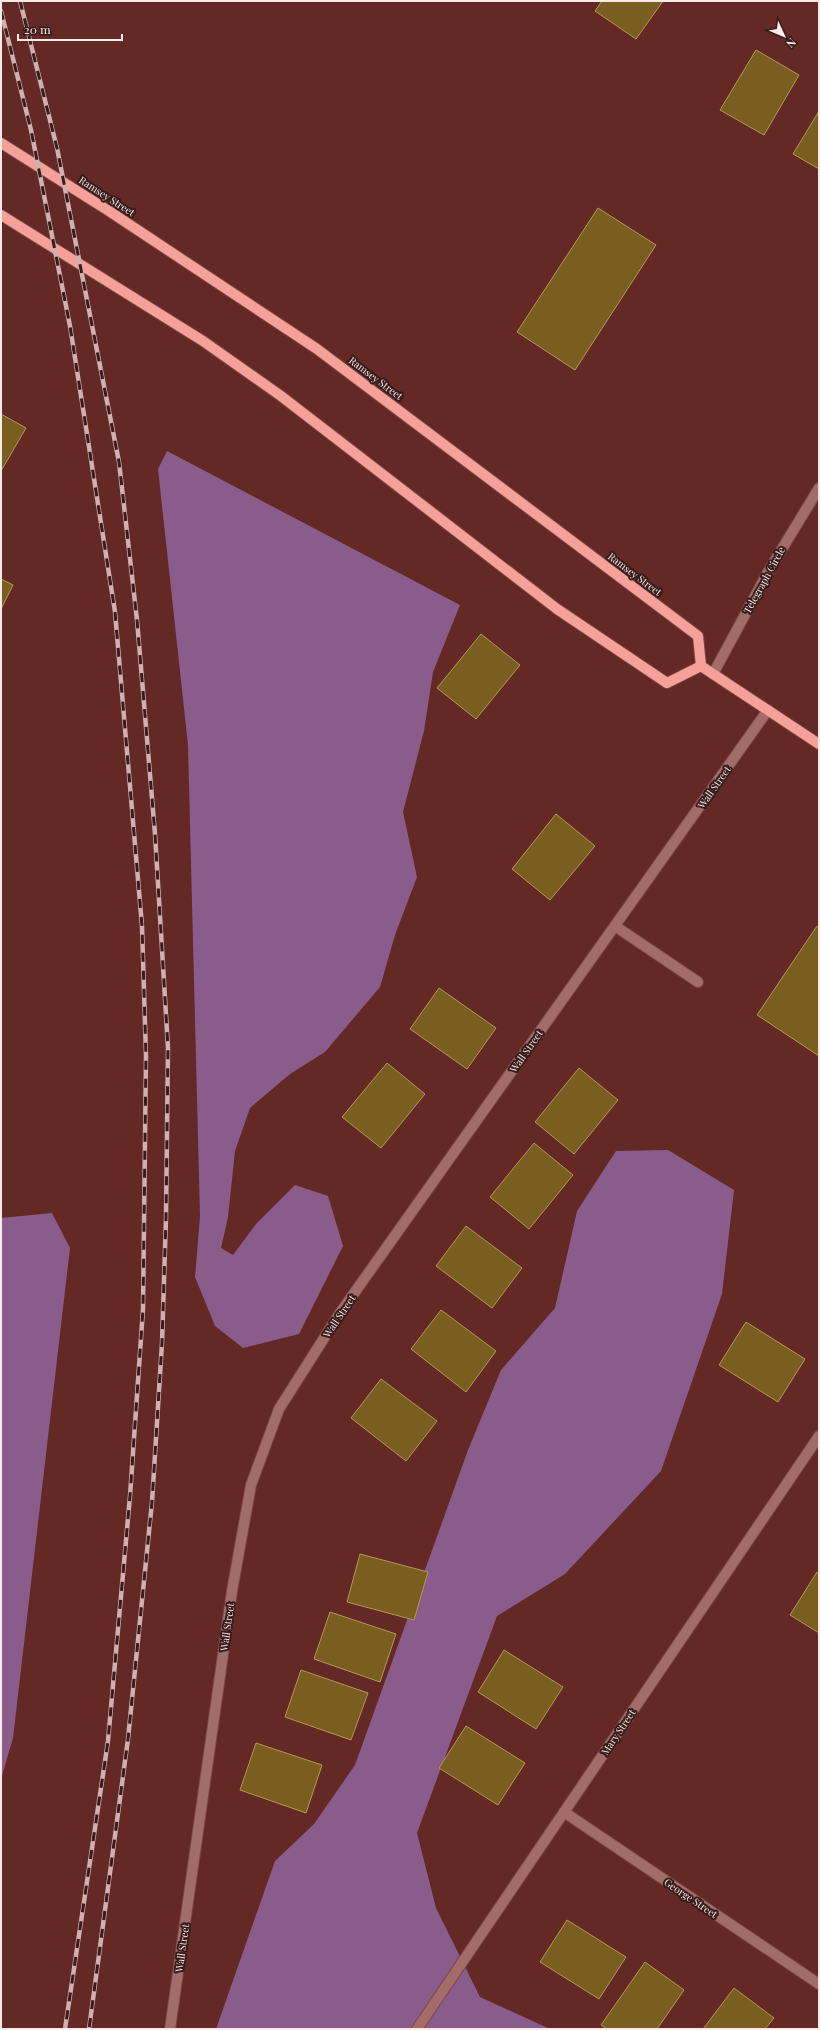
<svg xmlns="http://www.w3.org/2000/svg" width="820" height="2030" font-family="'Playfair Display',serif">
	<rect width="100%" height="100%" fill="#642825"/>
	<!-- forest -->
	<g fill="#8a5c8b">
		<polygon points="167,451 460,605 433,672 424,731 403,812 417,877 395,935 380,987 325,1052 290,1074 250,1108 235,1151 228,1217 221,1248 233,1255 256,1224 295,1185 328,1196 343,1246 299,1334 243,1348 215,1326 195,1277 200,1216 188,745 158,469"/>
		<polygon points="668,1150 734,1190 722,1294 661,1471 565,1574 497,1616 417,1833 436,1908 480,1997 550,2029 216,2029 275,1861 314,1824 355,1765 468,1450 501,1370 555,1308 577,1211 616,1151"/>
		<polygon points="52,1213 70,1248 13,1738 1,1779 1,1218"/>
	</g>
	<!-- building -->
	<g fill="#795e1f" stroke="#b4985a">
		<polygon points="602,1 663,1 636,39 595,11"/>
		<polygon points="756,50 799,75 764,135 720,110"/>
		<polygon points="819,111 819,169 793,154"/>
		<polygon points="598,208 656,245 575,370 517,332"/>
		<polygon points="1,414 26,428 1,471"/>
		<polygon points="1,579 13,585 1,609"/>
		<polygon points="481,634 520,665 476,719 437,688"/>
		<polygon points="556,814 595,846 550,900 512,869"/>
		<polygon points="817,926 819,927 819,1056 757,1015"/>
		<polygon points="439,988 496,1028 467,1069 410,1029"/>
		<polygon points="387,1063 425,1094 381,1148 342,1117"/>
		<polygon points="579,1068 618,1100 574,1154 535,1122"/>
		<polygon points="534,1143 573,1175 529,1229 490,1197"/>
		<polygon points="466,1226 522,1268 492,1308 436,1266"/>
		<polygon points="441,1310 496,1351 466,1392 411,1349"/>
		<polygon points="746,1322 805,1359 778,1402 719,1365"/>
		<polygon points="381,1379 437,1421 406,1461 351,1418"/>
		<polygon points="360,1554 428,1572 414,1620 347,1602"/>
		<polygon points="817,1572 819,1574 819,1633 790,1615"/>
		<polygon points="330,1612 396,1634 380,1682 314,1659"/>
		<polygon points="504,1650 563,1687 536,1729 478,1692"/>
		<polygon points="301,1670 368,1693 351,1740 285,1717"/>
		<polygon points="466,1726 525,1763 498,1805 439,1768"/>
		<polygon points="256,1743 322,1765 306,1813 240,1790"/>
		<polygon points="567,1920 626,1957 599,1999 540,1962"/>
		<polygon points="645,1962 684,1990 657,2029 607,2029 601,2025"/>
		<polygon points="734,1988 774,2018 765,2029 703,2029"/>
	</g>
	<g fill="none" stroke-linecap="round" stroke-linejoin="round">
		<!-- minor casing -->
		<g stroke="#7c4744" stroke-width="12">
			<g id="minor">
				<polyline points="713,674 768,572 819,488"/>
				<polyline points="615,926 698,982"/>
				<polyline points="564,1812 819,1984"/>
				<polyline points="170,2029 232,1591 251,1485 279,1409 340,1313 768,710"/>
				<polyline points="417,2029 819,1436"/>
			</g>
		</g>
		<!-- major casing -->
		<g stroke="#7c4744" stroke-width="12">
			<g id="major">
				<polyline points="1,143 109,211 317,349 698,636 701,666 819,744"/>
				<polyline points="1,215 203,341 281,396 557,609 667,683 701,666"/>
			</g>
		</g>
		<!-- minor -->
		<use href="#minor" stroke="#a26d68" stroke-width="10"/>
		<!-- major -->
		<use href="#major" stroke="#f5a199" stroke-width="10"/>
		<!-- rail casing -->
		<g stroke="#cfb2b0" stroke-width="4.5">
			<g id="rail">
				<polyline points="20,1 57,148 119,462 137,620 155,834 168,1048 166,1218 162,1343 152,1502 128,1739 89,2029"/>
				<polyline points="1,11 31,130 70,326 115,612 142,926 146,1056 143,1309 130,1496 108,1741 65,2029"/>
			</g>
		</g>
		<!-- rail -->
		<use href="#rail" stroke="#371c1a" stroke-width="3" stroke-dasharray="9" stroke-linecap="butt"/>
	</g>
	<g text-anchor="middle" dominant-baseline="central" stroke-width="4" stroke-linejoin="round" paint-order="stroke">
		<!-- street labels -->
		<g font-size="10" fill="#faeae8" stroke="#371c1a">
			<text transform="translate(107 196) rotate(33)">Ramsey Street</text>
			<text transform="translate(376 378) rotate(37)">Ramsey Street</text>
			<text transform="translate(635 574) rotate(37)">Ramsey Street</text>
			<text transform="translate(764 580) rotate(-61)">Telegraph Circle</text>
			<text transform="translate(714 787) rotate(-55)">Wall Street</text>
			<text transform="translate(526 1051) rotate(-55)">Wall Street</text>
			<text transform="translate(339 1316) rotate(-56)">Wall Street</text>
			<text transform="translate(227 1627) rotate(-82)">Wall Street</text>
			<text transform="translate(618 1732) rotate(-56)">Mary Street</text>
			<text transform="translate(691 1898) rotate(34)">George Street</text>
			<text transform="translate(182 1948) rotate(-82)">Wall Street</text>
		</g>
	</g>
	<!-- border -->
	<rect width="820" height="2030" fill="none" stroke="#faeae8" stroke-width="4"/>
	<!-- north arrow -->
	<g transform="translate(784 36) rotate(134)" stroke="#371c1a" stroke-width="3" paint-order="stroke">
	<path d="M0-3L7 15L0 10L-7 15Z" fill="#faeae8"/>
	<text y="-6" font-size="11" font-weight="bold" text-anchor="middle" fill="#faeae8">N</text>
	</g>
	<!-- scale -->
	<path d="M18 34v6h104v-6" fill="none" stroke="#faeae8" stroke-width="2"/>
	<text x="24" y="34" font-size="12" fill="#faeae8" stroke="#371c1a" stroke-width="3" paint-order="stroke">20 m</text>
</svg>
